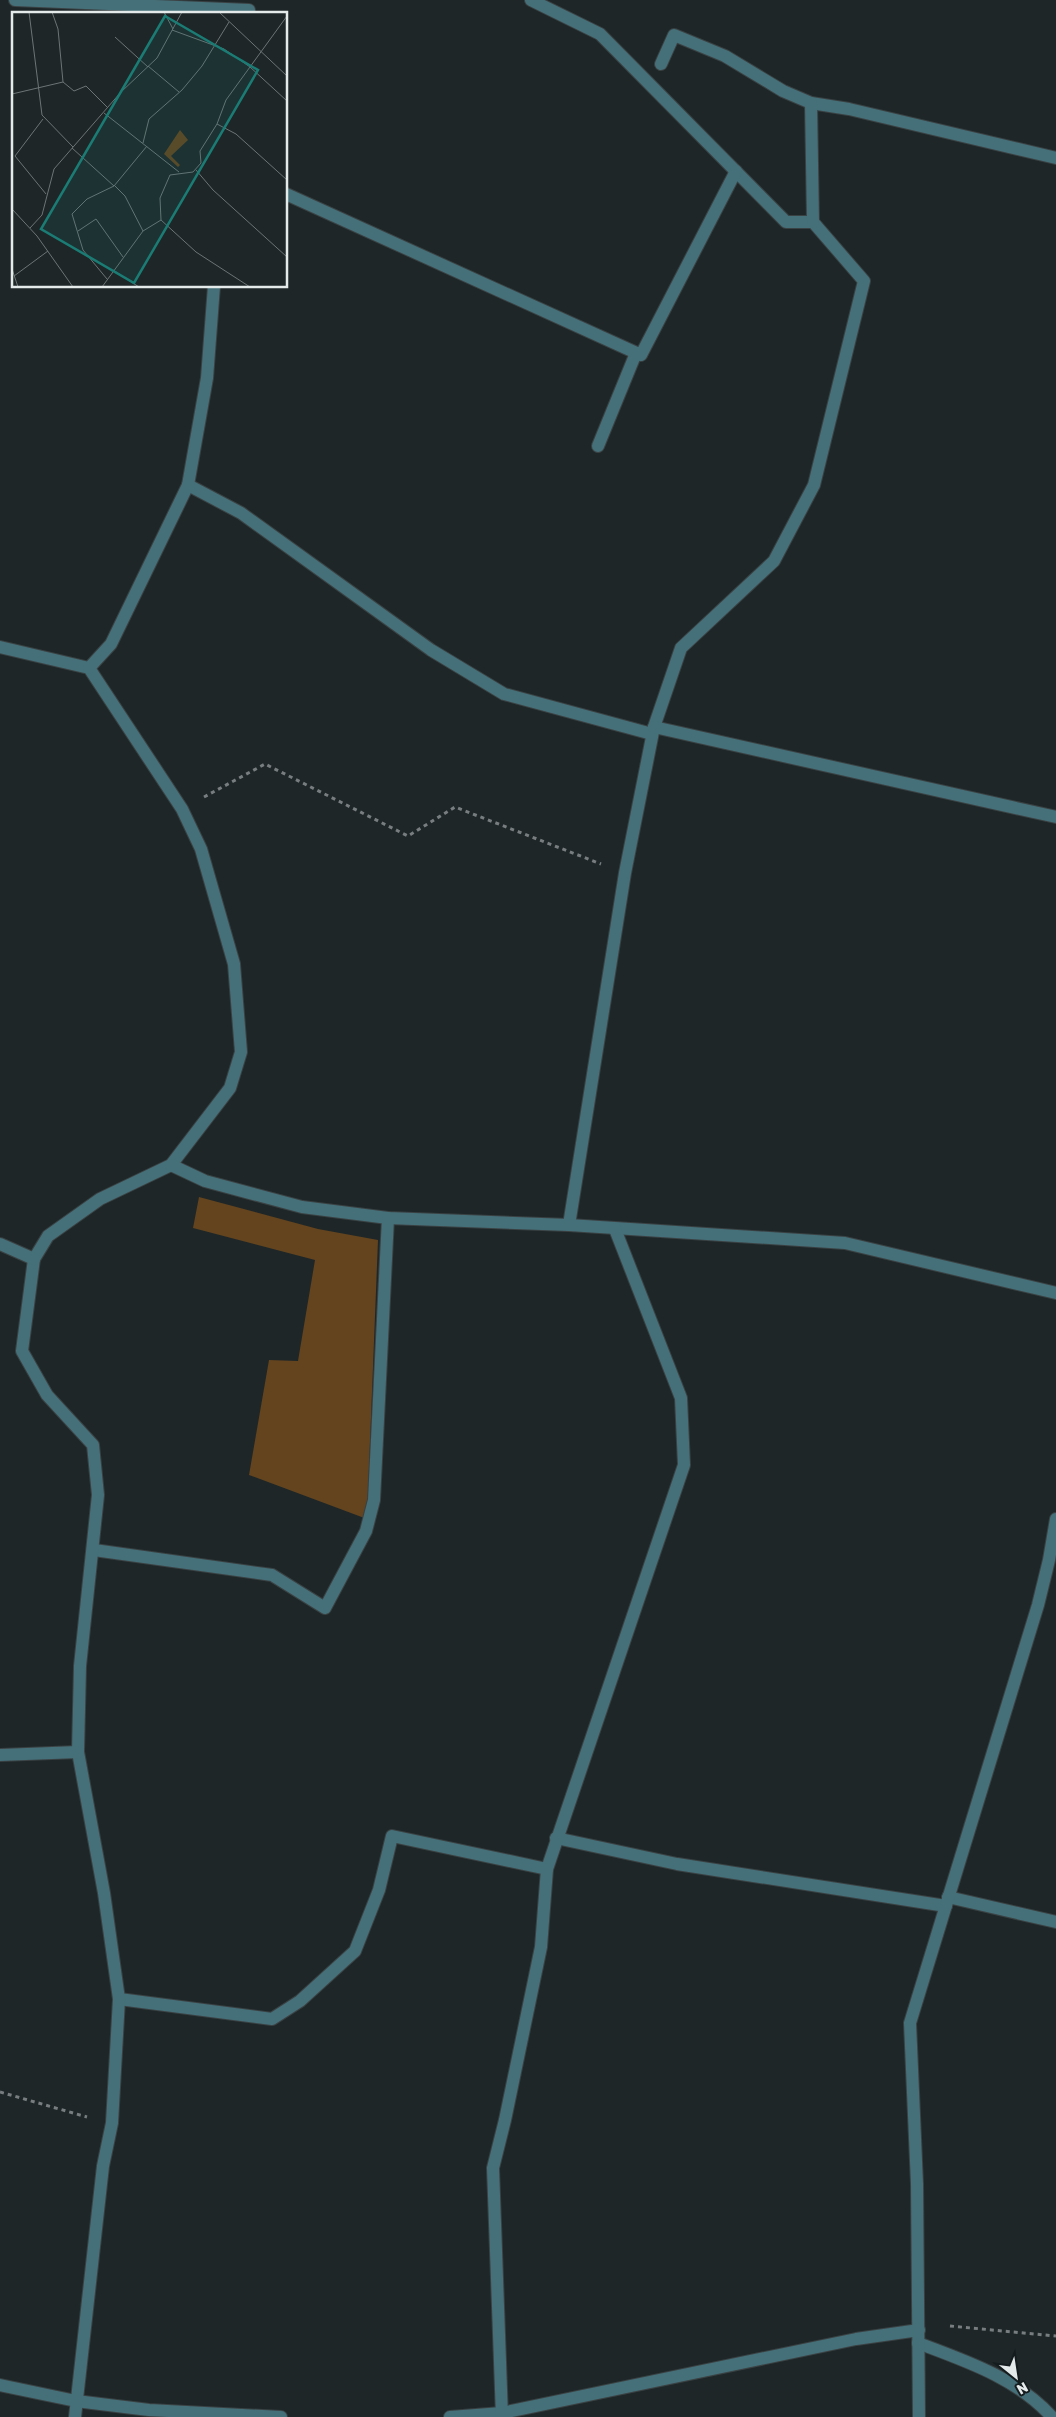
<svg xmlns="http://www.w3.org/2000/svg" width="1056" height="2417" font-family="Rubik,sans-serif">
	<rect width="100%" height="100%" fill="#1e2628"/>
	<!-- green -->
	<polygon fill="#63441e" points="199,1197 318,1229 378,1240 367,1519 249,1475 269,1360 298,1361 315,1260 193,1228"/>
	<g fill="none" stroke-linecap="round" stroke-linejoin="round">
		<!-- service casing -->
		<g stroke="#3a4143" stroke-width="14">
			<g id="service">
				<polyline points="661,64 674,35 725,56 783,91 811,103 849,109 1056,158"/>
				<polyline points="598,446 636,353"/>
				<polyline points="94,1550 272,1575 325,1608 366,1531 374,1500 388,1218"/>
				<polyline points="119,1999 272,2019 300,2001 355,1951 379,1890 392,1836 547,1869"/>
			</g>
		</g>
		<!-- minor casing -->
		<g stroke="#3a4143" stroke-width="14">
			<g id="minor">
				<polyline points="15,0 249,10"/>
				<polyline points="531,0 600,34 786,222 813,222 864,281 814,485 774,561 681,648 654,727 625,873 569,1225"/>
				<polyline points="811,103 813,222"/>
				<polyline points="286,194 641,355 736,171"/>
				<polyline points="188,485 241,513 431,650 504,694 652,734"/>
				<polyline points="0,647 89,668 182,809 201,849 234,964 241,1052 230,1088 171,1165 100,1199 48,1236 34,1259 22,1351 47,1395 93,1445 98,1495 80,1666 78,1752 104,1893 119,1999 112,2123 103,2166 75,2417"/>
				<polyline points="89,668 111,644 188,485 207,378 214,286"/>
				<polyline points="654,727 1056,817"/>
				<polyline points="171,1165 205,1181 302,1207 388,1218 569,1225 845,1243 1056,1293"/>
				<polyline points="0,1244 34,1259"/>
				<polyline points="0,1755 78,1752"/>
				<polyline points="556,1838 677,1864 946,1906"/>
				<polyline points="948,1897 1056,1922"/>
				<path d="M 918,2343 C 966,2361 1017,2378 1052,2417"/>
				<polyline points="0,2385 76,2401 149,2410 281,2417"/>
				<polyline points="450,2417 502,2413 856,2339 919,2330"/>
				<polyline points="502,2417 493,2168 505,2120 541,1947 547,1869 684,1465 681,1398 615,1229"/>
				<polyline points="919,2417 917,2184 910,2023 1038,1605 1049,1560 1056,1519"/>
			</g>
		</g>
		<!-- path -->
		<g stroke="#787e80" stroke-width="3" stroke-dasharray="4 4" stroke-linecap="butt">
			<polyline points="204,797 265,764 408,836 455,807 601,864"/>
			<polyline points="0,2092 87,2117"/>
			<polyline points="950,2326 1056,2336"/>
		</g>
		<!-- service -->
		<use href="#service" stroke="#457079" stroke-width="12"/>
		<!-- minor -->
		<use href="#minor" stroke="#457079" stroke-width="12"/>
	</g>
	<!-- overview -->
	<g transform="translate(12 12)">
		<rect width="275" height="275" fill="#1e2628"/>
		<path d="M 168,118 L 176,128 L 159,144 L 168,153 L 166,155 L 152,142 Z" fill="#63441e"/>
		<path fill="none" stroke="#6d7476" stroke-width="1" d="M 17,0 L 30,103 L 61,135M 40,0 L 46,17 L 51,70 L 62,79 L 74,74 L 96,96M 152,0 L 161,17M 207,0 L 275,64M 160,18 L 212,37 L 238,55 L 275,89M 103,25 L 136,55M 136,54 L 167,80M 0,82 L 51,70M 92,101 L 167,160M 31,107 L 3,144 L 34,182M 205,112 L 224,122 L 275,168M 131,131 L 137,107 L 170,78 L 190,54 L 217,10M 60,136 L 102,174M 184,158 L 201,178 L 275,245M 102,173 L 113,184 L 131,219M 0,197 L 25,224 L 61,275M 18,216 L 30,203 L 42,157 L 109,80 L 145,46 L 170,0M 66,219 L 84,207 L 111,245M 0,257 L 6,275M 101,258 L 127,275M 2,264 L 36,239M 95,267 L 71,238 L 60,202 L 75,187 L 102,174 L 135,134M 90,275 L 131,219 L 149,208M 238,275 L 184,240 L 149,208 L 148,186 L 158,163 L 181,160 L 189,151 L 188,139 L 205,112 L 214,88 L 275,4"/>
		<path fill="#1a7c74" fill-opacity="0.15" stroke="#1a7c74" stroke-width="2.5" d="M 153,4 L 246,58 L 122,271 L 29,217 Z"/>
		<rect width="275" height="275" fill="none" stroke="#e4e9ea" stroke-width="2.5"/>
	</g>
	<!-- north arrow -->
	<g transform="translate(1016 2377) rotate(150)" stroke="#151c1e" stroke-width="4" paint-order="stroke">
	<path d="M0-4L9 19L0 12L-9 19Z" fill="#e4e9ea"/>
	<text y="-8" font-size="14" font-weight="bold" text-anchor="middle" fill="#e4e9ea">N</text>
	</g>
</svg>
